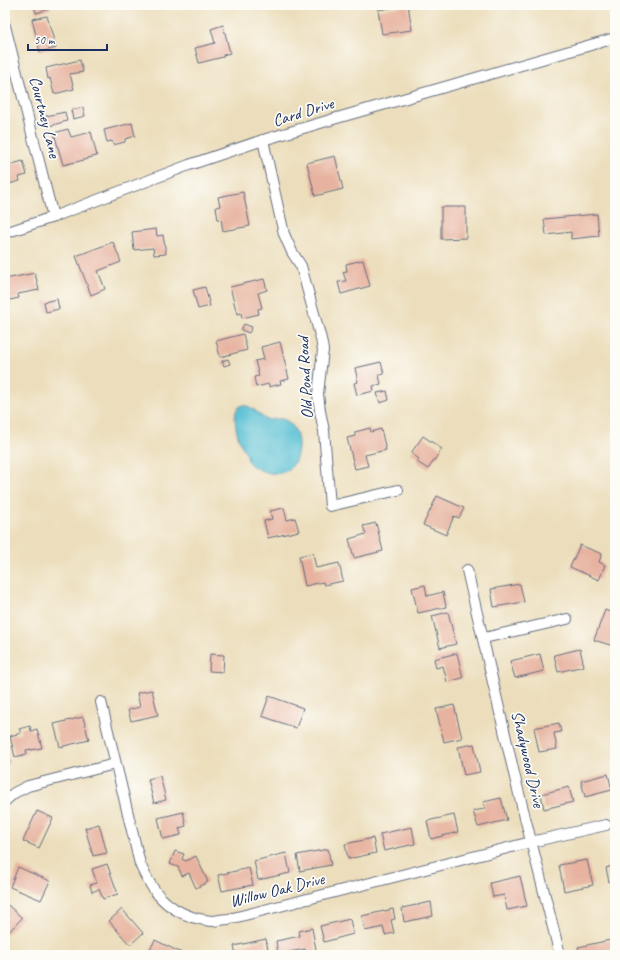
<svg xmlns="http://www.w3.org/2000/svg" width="620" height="960" font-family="Caveat,sans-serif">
	<rect width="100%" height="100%" fill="#fdfcf7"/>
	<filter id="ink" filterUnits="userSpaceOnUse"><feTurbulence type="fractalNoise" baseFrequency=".025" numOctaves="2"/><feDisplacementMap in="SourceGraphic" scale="8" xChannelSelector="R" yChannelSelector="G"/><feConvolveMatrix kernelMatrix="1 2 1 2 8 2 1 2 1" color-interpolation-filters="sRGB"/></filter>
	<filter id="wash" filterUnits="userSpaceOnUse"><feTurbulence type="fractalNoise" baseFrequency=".012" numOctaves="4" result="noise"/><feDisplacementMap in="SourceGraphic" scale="16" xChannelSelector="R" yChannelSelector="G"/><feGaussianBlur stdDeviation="0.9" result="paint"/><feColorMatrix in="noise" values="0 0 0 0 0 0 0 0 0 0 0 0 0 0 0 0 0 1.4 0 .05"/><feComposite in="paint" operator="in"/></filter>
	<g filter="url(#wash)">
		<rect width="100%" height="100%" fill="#ecdebc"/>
		<!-- water -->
		<path fill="#56bfd3" stroke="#387798" d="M 242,405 C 250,406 254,409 260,415 C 262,416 263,418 265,419 C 272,422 277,416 285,420 C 301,427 301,454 292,466 C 283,477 269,474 258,469 C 256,468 252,466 250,464 C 247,461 248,457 246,453 C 245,451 244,450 243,448 C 238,440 233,421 236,412 C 237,409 239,407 242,405 Z"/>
		<g id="blocks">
			<!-- building -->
			<g fill="#e7b29f">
				<polygon points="34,5 49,5 50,9 36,13"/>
				<polygon points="408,5 412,30 382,34 378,10"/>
				<polygon points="47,16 56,48 40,52 32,19"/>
				<polygon points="223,25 230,53 223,55 223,57 199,63 195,48 215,43 211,29"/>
				<polygon points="80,60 83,72 70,74 74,89 54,94 50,78 48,79 46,68"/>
				<polygon points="83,108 85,116 73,119 71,110"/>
				<polygon points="65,112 67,121 49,126 46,116"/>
				<polygon points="132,123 135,136 125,139 125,142 113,145 112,141 107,142 104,130"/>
				<polygon points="68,129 71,137 91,132 97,156 88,158 88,159 63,165 54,133"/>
				<polygon points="335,156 343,189 315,196 307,163"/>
				<polygon points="23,161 27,175 19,177 20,181 5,185 5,166"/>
				<polygon points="243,192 250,226 223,231 221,219 218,220 216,207 220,206 218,197"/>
				<polygon points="441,207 466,207 466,238 441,239"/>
				<polygon points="597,214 599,236 571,239 571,232 546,235 544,219"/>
				<polygon points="156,229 157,236 163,235 166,254 154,255 153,248 134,250 132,232"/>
				<polygon points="113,242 121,262 98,271 105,289 91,295 76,256"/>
				<polygon points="363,260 370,286 341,294 338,282 346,281 343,272 347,271 346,264"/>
				<polygon points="35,273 39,290 18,294 19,298 5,301 5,279"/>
				<polygon points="264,279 267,290 258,293 262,308 258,309 259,314 242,318 241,313 237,314 230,287"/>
				<polygon points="205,287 210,306 198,309 193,290"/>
				<polygon points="57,299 59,309 46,312 44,302"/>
				<polygon points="244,324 252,327 249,333 241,330"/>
				<polygon points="243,334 247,350 220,357 216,341"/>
				<polygon points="280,342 289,379 280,381 281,384 269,387 269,384 256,387 254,377 259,376 255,361 264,359 261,347"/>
				<polygon points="228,359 230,364 224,366 222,361"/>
				<polygon points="381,362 384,374 379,375 381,384 373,386 374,391 357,395 354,383 358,382 355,368"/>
				<polygon points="387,391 389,400 380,403 377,393"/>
				<polygon points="370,428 371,432 381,429 386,450 365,455 368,466 355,469 347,438 355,436 355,432"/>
				<polygon points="423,436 442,449 428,469 417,462 419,459 411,453"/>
				<polygon points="437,496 464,508 459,518 454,516 446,535 423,525"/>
				<polygon points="284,508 287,520 295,518 299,531 268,538 264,521 272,519 270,511"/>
				<polygon points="376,523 383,551 354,558 349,539 366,534 363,526"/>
				<polygon points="580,545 602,554 599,562 605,565 599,580 570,567"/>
				<polygon points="313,553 316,568 339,563 343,581 324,585 323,582 305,586 299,556"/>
				<polygon points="520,584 524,602 494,607 491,589"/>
				<polygon points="425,585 427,596 443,592 446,607 418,613 412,588"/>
				<polygon points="605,610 615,614 615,632 610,645 594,640"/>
				<polygon points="448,612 456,644 440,648 432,616"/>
				<polygon points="580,649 584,666 558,672 554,655"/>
				<polygon points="457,653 463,678 447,682 443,666 436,668 434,659"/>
				<polygon points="210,654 224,655 223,672 209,671"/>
				<polygon points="540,654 544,671 515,678 510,661"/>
				<polygon points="152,690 158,715 131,721 128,710 140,707 137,693"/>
				<polygon points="269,696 303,708 296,728 262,716"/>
				<polygon points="454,705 462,738 444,742 436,709"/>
				<polygon points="83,717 89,740 60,747 54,724"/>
				<polygon points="559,723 561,732 554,733 557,749 539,752 534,728"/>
				<polygon points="30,726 31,731 37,729 42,748 31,750 31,749 26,750 27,754 15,757 10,736 21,733 19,729"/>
				<polygon points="474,744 480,772 464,775 458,747"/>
				<polygon points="5,756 10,762 5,766"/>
				<polygon points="608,774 612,790 585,797 581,781"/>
				<polygon points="160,776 166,800 154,803 148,779"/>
				<polygon points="569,787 573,802 544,809 541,794"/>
				<polygon points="501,798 507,820 478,827 473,811 485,809 483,802"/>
				<polygon points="37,811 53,818 39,848 23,841"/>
				<polygon points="183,812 186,826 179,828 181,835 163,839 158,818"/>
				<polygon points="454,815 458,832 431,839 427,821"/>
				<polygon points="99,824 107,853 93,856 85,828"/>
				<polygon points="412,827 415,844 384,851 380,834"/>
				<polygon points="373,838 376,853 348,859 345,844"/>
				<polygon points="328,849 331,865 300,871 297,855"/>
				<polygon points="175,851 184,854 182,859 186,861 196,856 208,882 196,888 189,873 182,876 178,867 170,864"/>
				<polygon points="286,853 290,873 258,880 254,861"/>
				<polygon points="587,860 593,885 564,891 559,865"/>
				<polygon points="107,864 118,894 103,899 99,889 92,892 90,885 97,883 92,869"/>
				<polygon points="615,865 615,881 609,882 606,868"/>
				<polygon points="18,867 50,881 41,900 10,887"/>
				<polygon points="249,868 253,885 222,891 218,875"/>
				<polygon points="520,876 527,906 507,910 504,895 493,897 490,883"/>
				<polygon points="431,902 433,916 404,922 402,908"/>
				<polygon points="8,905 22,918 5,936 5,909"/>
				<polygon points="122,909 143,933 130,945 109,921"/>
				<polygon points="393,909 395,919 391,920 394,933 385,935 383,927 365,931 362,916"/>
				<polygon points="350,919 353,934 324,942 320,926"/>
				<polygon points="312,928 317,955 306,955 305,949 278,954 276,941 300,936 299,931"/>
				<polygon points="266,939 269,955 236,955 234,946"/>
				<polygon points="615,939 615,955 580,955 578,947"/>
				<polygon points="155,940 186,955 147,955"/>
				<polygon points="195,952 226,953 226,955 194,955"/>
			</g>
		</g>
	</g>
	<g filter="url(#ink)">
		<use href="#blocks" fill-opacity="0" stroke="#646c7f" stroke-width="1"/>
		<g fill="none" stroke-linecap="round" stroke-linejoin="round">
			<!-- minor casing -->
			<g stroke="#646c7f" stroke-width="12">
				<g id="minor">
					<polyline points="5,26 53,217"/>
					<polyline points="263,140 284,234 292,252 301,266 321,339 323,350 318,394 320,411 324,431 330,506 398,490"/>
					<polyline points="5,233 53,217 189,165 263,140 337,118 615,38"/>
					<polyline points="467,570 516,782 560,955"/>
					<polyline points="484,638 567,619"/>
					<path d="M 101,702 L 140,864 C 151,890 165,908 192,917 C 199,919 207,921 214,921 C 219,920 224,919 229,919 L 531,842 L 606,825"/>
					<polyline points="5,801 14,793 28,786 115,764"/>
				</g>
			</g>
			<!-- minor -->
			<use href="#minor" stroke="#fff" stroke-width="10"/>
		</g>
	</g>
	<g text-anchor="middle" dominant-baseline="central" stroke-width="3.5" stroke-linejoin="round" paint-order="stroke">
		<!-- street labels -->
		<g font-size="17" fill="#1b2f5e" stroke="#fdfcf7">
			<text transform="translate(303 112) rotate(-17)">Card Drive</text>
			<text transform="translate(45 117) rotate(76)">Courtney Lane</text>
			<text transform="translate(305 378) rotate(-93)">Old Pond Road</text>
			<text transform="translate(528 759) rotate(77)">Shadywood Drive</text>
			<text transform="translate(277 890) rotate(-14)">Willow Oak Drive</text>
		</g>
	</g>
	<!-- margin -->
	<rect width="620" height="960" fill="none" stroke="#fdfcf7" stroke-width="20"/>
	<!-- scale -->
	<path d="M28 44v6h79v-6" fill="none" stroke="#1b2f5e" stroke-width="2"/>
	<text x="34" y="44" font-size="12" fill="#1b2f5e" stroke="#fdfcf7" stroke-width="3" paint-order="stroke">50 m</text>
</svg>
